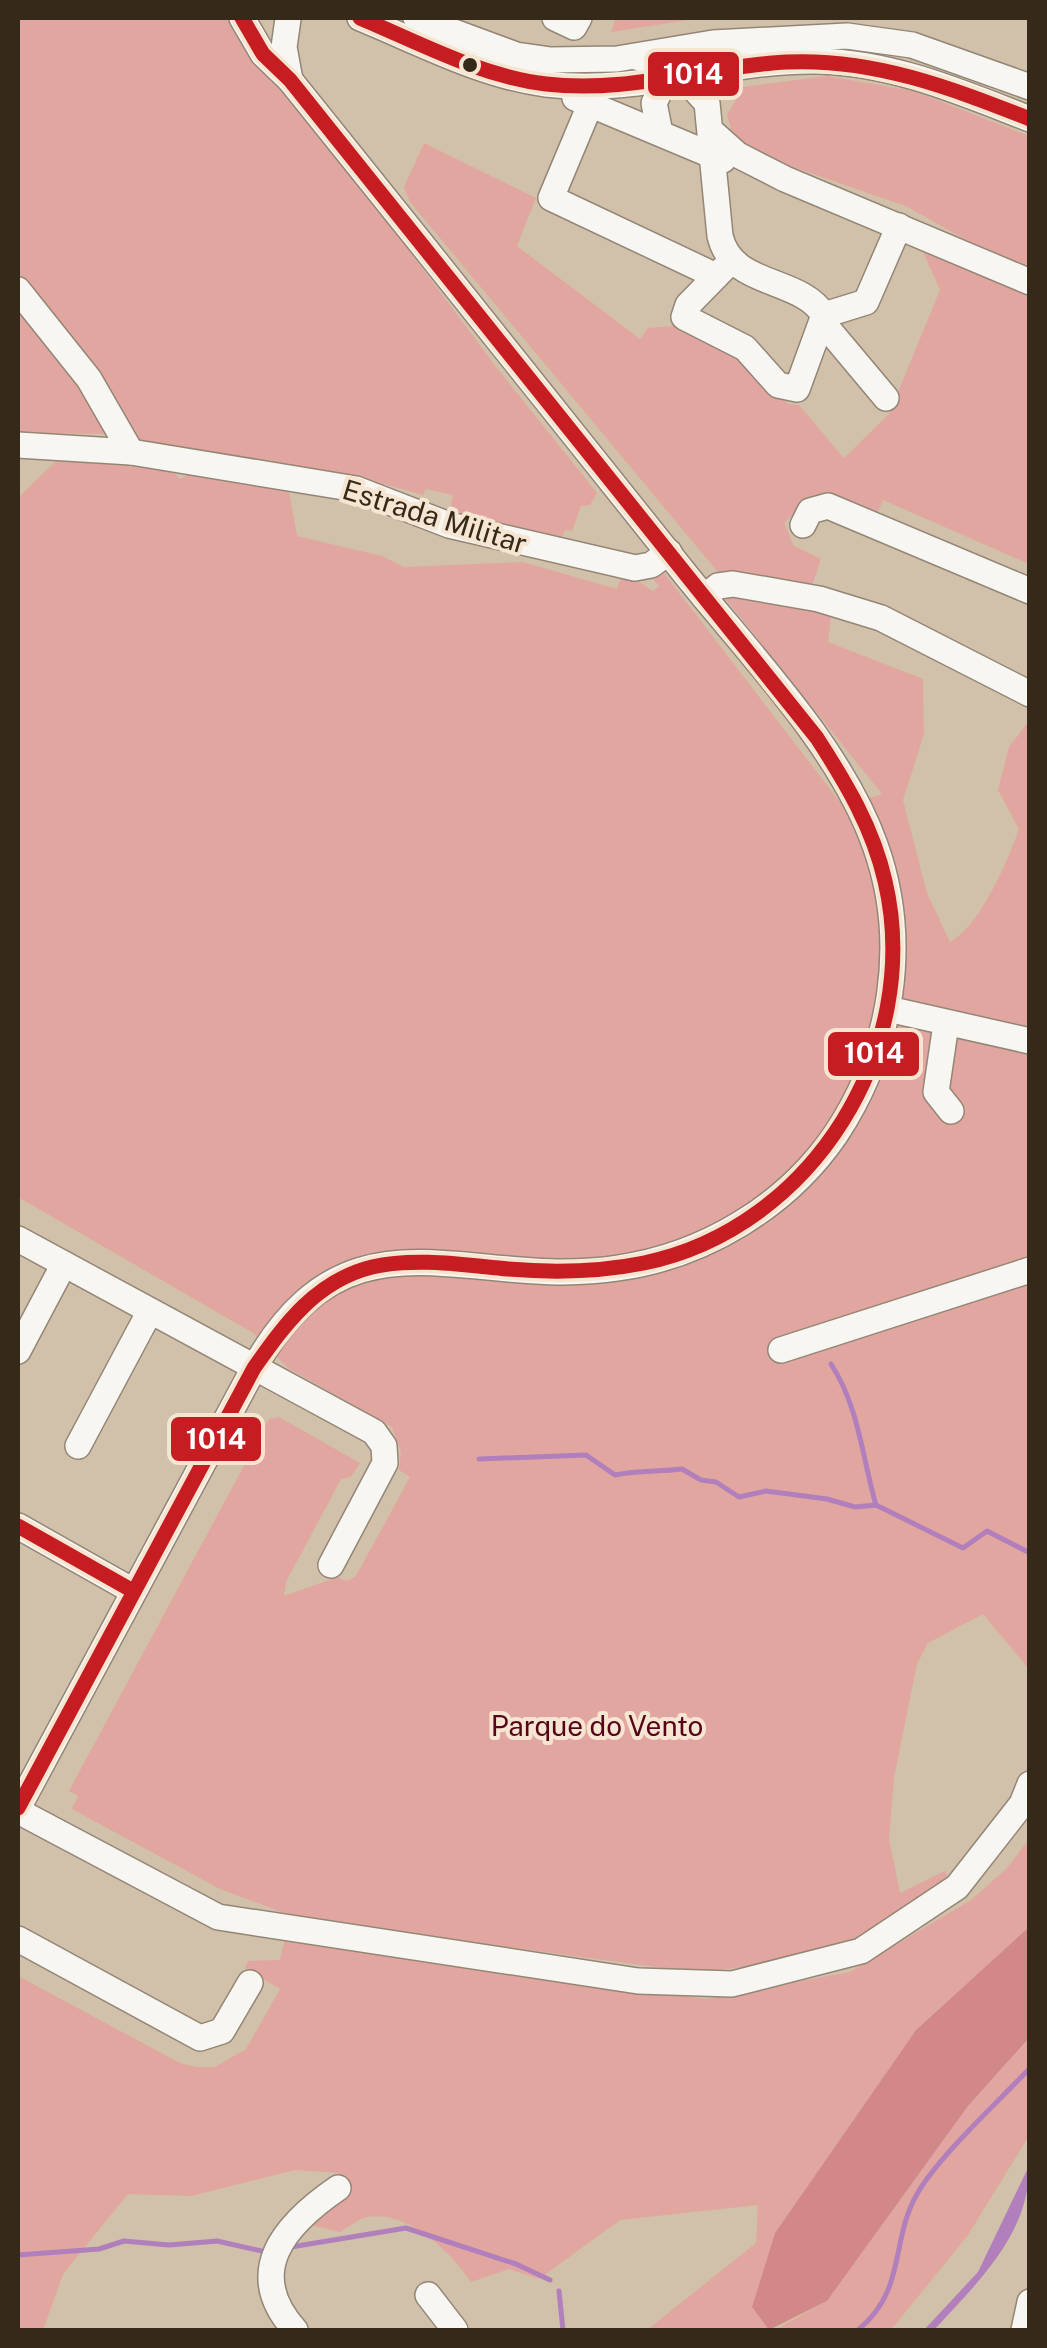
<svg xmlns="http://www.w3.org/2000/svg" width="1047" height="2348" font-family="'Public Sans',sans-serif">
	<rect width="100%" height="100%" fill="#d1c0aa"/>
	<!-- green -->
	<g fill="#e2a6a1">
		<polygon points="18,18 235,18 497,368 597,493 590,505 581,506 572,531 565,530 561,541 475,527 477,518 450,510 453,495 426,489 423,495 384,484 381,491 139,446 18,282"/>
		<polygon points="616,18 701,18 611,32"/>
		<polygon points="827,76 914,91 1029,136 1029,267 971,243 908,207 773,160 735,142 727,115 743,87"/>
		<polygon points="424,143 536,198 517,246 640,339 648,328 685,325 746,361 788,404 799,405 844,458 889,414 940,290 919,243 1029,291 1029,564 883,500 874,521 812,496 784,523 794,546 821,559 811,588 717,571 410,202 404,187"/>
		<polygon points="18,296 114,434 18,433"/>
		<path d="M 62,455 L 165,464 L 180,479 L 191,473 L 288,485 L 297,536 L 382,556 L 404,567 L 523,562 L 617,589 L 623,571 L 653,591 L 659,586 L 652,578 L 664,573 L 843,806 L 882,794 L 724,597 L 732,591 L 832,609 L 828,642 L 923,679 L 924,734 L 903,800 L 927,893 L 950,942 C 980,926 1008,861 1019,829 L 998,790 L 1009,747 L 1029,721 L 1029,1669 L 983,1614 L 928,1643 L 917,1664 L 894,1778 L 889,1839 L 900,1893 L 945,1871 L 949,1881 C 901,1915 842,1958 781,1957 L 777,1964 L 693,1972 L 300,1919 L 220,1889 L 72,1809 L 78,1796 L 69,1791 L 269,1419 L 279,1417 L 360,1463 L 351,1477 L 341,1479 L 286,1582 L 284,1596 L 337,1577 L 346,1581 L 356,1576 L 410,1477 L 399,1470 L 401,1452 L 392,1427 L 288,1368 L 253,1333 L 18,1197 L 18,498 Z"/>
		<path d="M 1029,1839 L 1029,1927 L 916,2030 L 775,2233 L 752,2307 L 769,2330 L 647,2330 L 756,2243 L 758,2205 L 620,2220 L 539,2279 L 509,2269 L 471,2282 C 452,2253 408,2210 368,2217 C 359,2218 348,2228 340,2232 L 306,2224 L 345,2190 L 338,2173 L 295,2170 L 191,2196 L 128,2194 L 63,2274 L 43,2330 L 18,2330 L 18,1976 L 180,2063 L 196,2067 L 215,2067 L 246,2049 L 280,1989 L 245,1968 L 248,1961 L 280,1960 L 285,1939 L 706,1999 L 850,1972 L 971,1900 L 1007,1868 Z"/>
		<polygon points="1029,2038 1029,2136 968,2235 891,2330 775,2330 827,2301 968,2106"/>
	</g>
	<!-- forest -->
	<polygon fill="#d38888" points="1029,1927 1029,2038 968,2106 827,2301 769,2330 752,2307 775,2233 916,2030"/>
	<!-- water -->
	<path fill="#b17fbc" d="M 1029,2166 C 1030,2234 977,2283 934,2330 L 924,2330 L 978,2272 Z"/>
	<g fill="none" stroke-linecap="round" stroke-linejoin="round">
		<!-- stream -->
		<g stroke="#b17fbc" stroke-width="5">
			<path d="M 831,1364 C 859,1407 862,1457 876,1505"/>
			<path d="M 479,1459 L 586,1455 L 615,1475 C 639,1470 659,1472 682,1469 L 701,1480 L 716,1482 L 739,1497 L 766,1491 L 827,1499 L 855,1507 L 876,1505 L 963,1548 L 987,1531 L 1030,1553"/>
			<polyline points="291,2247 406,2228 516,2264 550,2280"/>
			<polyline points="18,2255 99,2249 124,2241 169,2245 217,2241 266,2252"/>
			<polyline points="559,2291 563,2330"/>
			<path d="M 858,2330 C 907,2290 890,2241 917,2194 C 938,2157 999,2101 1030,2068"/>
		</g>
		<!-- minor casing -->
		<g stroke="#938675" stroke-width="28">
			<g id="minor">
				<path d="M 360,18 C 419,42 482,76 546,84 C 639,96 726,59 818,61 C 894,63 960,92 1030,119"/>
				<polyline points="416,18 516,55 551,60 617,59 713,43 847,36 912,45 1030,87"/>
				<polyline points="555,18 574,27 579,18"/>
				<polyline points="288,19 284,47 290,80"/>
				<path d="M 636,57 L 673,66 L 707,103 L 720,236 C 732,288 799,276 824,315 L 797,389 L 778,385 L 745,348 L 684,317 L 688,305 L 732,260"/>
				<polyline points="575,98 723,160"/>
				<polyline points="590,105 551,198 716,276"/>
				<polyline points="711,131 738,155 785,179 1030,282"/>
				<polyline points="660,133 654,103 670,71"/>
				<polyline points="18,290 89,379 131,452"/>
				<polyline points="824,315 866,302 899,226"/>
				<polyline points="824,324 886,398"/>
				<polyline points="18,445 131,452 356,489 449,525 635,568 651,565 669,552"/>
				<polyline points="803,525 810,511 828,506 1030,591"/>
				<polyline points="704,597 718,586 733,584 819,599 881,618 1030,694"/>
				<polyline points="888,1009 1030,1041"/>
				<polyline points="946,1024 936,1092 951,1111"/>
				<polyline points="18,1239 374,1432 384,1446 385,1463 331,1565"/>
				<polyline points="781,1350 1030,1270"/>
				<polyline points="18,1351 64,1264"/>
				<polyline points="78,1446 150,1311"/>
				<polyline points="18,1526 133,1591"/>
				<path d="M 18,1808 L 254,1368 C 350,1197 467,1291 618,1268 C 704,1256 787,1206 836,1134 C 892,1049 910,942 875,845 C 840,747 751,656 686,575 C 555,409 422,245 290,80 L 263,54 L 242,18"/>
				<polyline points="18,1811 218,1917 638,1981 732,1984 861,1951 957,1887 1022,1804 1030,1784"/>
				<polyline points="18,1939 200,2038 222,2031 250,1983"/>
				<polyline points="428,2295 455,2330"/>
				<path d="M 295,2330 C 243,2272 284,2225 338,2188"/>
				<polyline points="1024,2330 1030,2302"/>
			</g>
		</g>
		<!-- minor -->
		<use href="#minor" stroke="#f8f6f2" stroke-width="25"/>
		<!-- bus-1 casing -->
		<g stroke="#f6e5d1" stroke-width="22">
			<g id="bus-1">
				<path d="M 360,18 C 420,43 480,76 546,84 C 628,94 706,66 787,62 C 874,58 951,88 1030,119"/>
				<polyline points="18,1526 133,1591"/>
				<path d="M 18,1808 L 254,1368 C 285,1324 316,1281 372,1267 C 416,1257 464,1265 508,1269 C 554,1273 599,1272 644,1263 C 813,1228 924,1047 885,881 C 873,828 846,783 817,738 L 290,80 L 263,54 L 242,18"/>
			</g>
		</g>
		<!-- bus-1 -->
		<use href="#bus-1" stroke="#c61d23" stroke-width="15"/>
	</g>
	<!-- markers -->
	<circle fill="#352919" stroke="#f6e5d1" stroke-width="4" cx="470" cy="65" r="9"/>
	<g text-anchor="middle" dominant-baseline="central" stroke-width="8" stroke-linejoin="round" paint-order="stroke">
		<!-- street labels -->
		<g font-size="28" fill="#352919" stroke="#f6e5d1">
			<text transform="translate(435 516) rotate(17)">Estrada Militar</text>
		</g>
		<!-- park labels -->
		<g font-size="28" fill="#55041a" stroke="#f6e5d1">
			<text x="597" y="1725">Parque do Vento</text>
		</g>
	</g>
	<g stroke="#f6e5d1" stroke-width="4">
		<rect x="646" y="50" width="95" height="48" rx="10" fill="#c61d23"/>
		<rect x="826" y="1030" width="95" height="48" rx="10" fill="#c61d23"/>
		<rect x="169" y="1415" width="94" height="48" rx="10" fill="#c61d23"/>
	</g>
	<g font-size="28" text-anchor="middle" font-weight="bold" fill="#fff">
		<text x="693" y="84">1014</text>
		<text x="874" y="1063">1014</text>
		<text x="216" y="1449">1014</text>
	</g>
	<!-- border -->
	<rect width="1047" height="2348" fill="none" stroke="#352919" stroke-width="40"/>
</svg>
